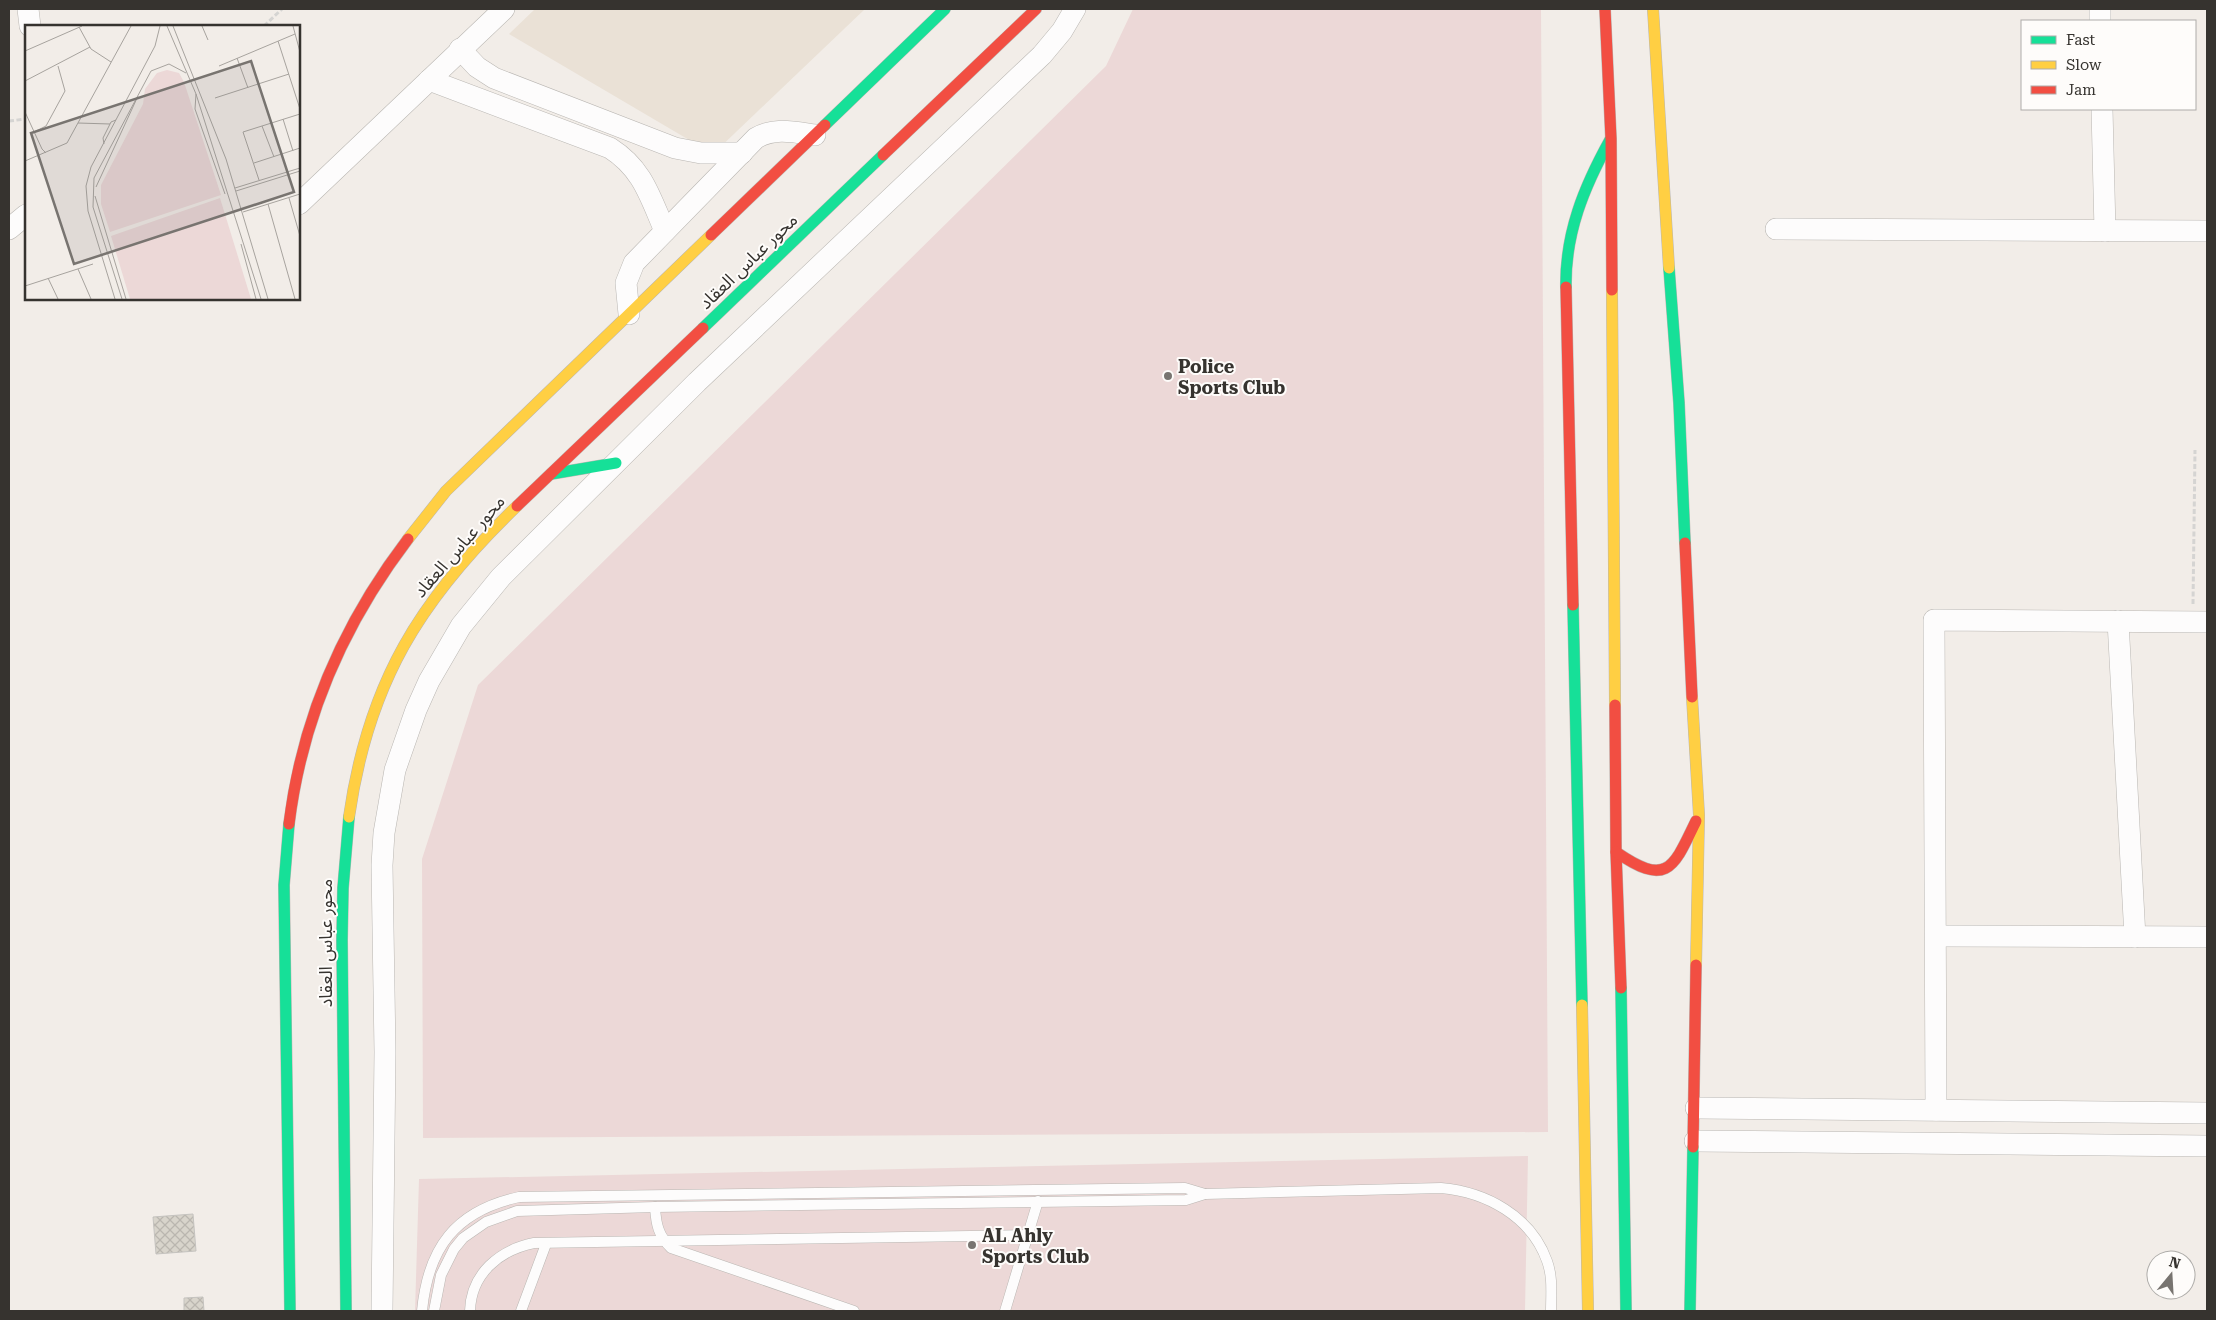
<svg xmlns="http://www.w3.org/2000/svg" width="2216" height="1320" font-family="'Roboto Serif','Noto Sans Arabic',serif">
	<defs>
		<pattern id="building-cross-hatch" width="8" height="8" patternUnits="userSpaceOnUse" patternTransform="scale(1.25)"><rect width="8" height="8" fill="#d8d4cb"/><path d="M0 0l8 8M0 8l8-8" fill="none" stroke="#bab6af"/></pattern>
	</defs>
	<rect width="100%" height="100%" fill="#f2ede8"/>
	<!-- built -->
	<polygon fill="#eae1d6" points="535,9 865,9 713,154 509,34"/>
	<!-- pitch -->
	<g fill="#ecd8d7">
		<polygon points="1133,9 1541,9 1548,1132 423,1138 422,859 478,685 1106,66"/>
		<polygon points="1528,1156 1525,1311 415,1311 419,1179"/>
	</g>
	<!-- building -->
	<g fill="url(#building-cross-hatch)" stroke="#c5c3bf">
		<polygon points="193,1214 196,1251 156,1254 153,1217"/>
		<polygon points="203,1297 204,1311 184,1311 184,1298"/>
	</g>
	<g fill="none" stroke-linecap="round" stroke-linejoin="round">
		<!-- lane casing -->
		<g stroke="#b9b6b2" stroke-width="11">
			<g id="lane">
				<path d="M 655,1207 C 656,1224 658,1235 671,1248 L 854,1311"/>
				<path d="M 422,1311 C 428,1248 455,1211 519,1197 L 1185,1188 L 1205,1194"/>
				<path d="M 434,1311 L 441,1275 L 454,1249 L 463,1238 L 486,1222 L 517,1211 L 655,1207 L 1186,1200 L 1205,1194 L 1441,1188 C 1486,1192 1531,1216 1547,1261 C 1553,1277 1551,1294 1551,1311"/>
				<path d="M 470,1311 C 471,1274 499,1250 534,1243 L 1027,1235"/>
				<polyline points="521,1311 546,1244"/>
				<polyline points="1005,1311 1038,1201"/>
			</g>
		</g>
		<!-- street casing -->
		<g stroke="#b9b6b2" stroke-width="22">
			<g id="street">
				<polyline points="28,9 30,26"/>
				<polyline points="2100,9 2100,21"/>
				<polyline points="460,49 477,67 494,78 675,148 701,153 742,153"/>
				<path d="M 429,80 L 610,148 C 643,169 650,197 665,231"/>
				<polyline points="2102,109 2105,231"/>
				<polyline points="299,204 504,9"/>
				<polyline points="9,229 26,215"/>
				<polyline points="1776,229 2207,231"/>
				<path d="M 629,314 L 626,283 L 634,263 L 756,138 C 775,127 794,132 815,135"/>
				<polyline points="2118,621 2135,937"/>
				<polyline points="1936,936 2207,937"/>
				<polyline points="1696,1108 2207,1113"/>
				<polyline points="1936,1110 1934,620 2207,622"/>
				<polyline points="1695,1141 2207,1146"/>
				<polyline points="382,1311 385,1052 382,865 384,833 395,770 416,710 429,681 461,626 501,577 697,382 1042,55 1062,31 1075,9"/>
			</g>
		</g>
		<!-- fast casing -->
		<g stroke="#b9b6b2" stroke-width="12">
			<g id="fast">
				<polyline points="825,125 945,9"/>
				<polyline points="1669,268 1679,403 1685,543"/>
				<path d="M 1566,287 C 1565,233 1584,187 1610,140"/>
				<polyline points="703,328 883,155"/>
				<polyline points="551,474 616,463"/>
				<polyline points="1573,605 1582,1005"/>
				<polyline points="289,824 284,885 290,1311"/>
				<polyline points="1621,988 1626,1311"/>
				<polyline points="346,1311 342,940 343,888 349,817"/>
				<polyline points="1690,1311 1693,1147"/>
			</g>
		</g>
		<!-- slow casing -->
		<g stroke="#b9b6b2" stroke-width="12">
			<g id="slow">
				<polyline points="1653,9 1669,268"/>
				<polyline points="1612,290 1615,705"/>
				<polyline points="408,539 446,491 711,235"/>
				<polyline points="1692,697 1699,815 1696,965"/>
				<path d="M 349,817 C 368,683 420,599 517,506"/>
				<polyline points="1582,1005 1588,1311"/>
			</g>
		</g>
		<!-- jam casing -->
		<g stroke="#b9b6b2" stroke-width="12">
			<g id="jam">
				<polyline points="1605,9 1611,139 1612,290"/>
				<polyline points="883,155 1036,9"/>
				<polyline points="711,235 825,125"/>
				<polyline points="1566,287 1573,605"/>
				<polyline points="517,506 703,328"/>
				<polyline points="1685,543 1692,697"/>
				<polyline points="1615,705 1616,852 1621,988"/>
				<path d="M 289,824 C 302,719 344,623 408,539"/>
				<path d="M 1616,852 C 1667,887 1673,869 1696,821"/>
				<polyline points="1693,1147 1696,965"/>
			</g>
		</g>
		<!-- path -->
		<g stroke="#d5d4d2" stroke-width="3" stroke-dasharray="5 2.5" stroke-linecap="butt">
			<polyline points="264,26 282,9"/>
			<polyline points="9,121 26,119"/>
			<polyline points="2193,604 2195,450"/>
		</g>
		<!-- lane -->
		<use href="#lane" stroke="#fdfcfc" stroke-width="10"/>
		<!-- street -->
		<use href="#street" stroke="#fdfcfc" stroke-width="21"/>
		<!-- fast -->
		<use href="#fast" stroke="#16e098" stroke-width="11"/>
		<!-- slow -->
		<use href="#slow" stroke="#ffcf43" stroke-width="11"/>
		<!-- jam -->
		<use href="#jam" stroke="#f24e42" stroke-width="11"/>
	</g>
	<!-- markers -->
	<g fill="#787470" stroke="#fefcfa" stroke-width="2">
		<circle cx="1168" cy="376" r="5"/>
		<circle cx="972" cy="1245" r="5"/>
	</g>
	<g text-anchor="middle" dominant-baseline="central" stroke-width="4" stroke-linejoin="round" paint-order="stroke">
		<!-- street labels -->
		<g font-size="18" fill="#36332f" stroke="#fefcfa">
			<text transform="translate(748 261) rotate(-44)">محور عباس العقاد</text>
			<text transform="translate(459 546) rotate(-49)">محور عباس العقاد</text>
			<text transform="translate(325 943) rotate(-90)">محور عباس العقاد</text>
		</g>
		<!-- poi labels -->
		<g font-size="18" font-weight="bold" fill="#36332f" stroke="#fefcfa" text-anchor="start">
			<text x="1178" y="366">Police<tspan x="1178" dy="21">Sports Club</tspan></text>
			<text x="982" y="1235">AL Ahly<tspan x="982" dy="21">Sports Club</tspan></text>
		</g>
	</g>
	<!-- overview -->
	<g transform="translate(25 25)">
		<rect width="275" height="275" fill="#f2ede8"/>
		<path d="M 142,45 L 154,48 L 159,57 L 196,170 L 85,207 L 76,179 L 76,160 L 118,79 L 120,64 L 132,48 ZM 195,173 L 226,274 L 105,274 L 86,211 Z" fill="#ecd8d7"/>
		<path fill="none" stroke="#a7a39e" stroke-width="1" d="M 142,1 L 171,69 L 236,274M 148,1 L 201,134 L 243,274M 177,1 L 183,15M 268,1 L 275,27M 54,2 L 66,24 L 86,37M 253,16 L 275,84M 0,26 L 57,1M 212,33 L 223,63M 194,41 L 270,9M 0,56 L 65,22M 171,69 L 170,84 L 200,169M 190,73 L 264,49M 0,87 L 17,124 L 21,128M 258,94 L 268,126M 53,98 L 85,99M 237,101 L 249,132M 9,107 L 21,101 L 40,66 L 33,41M 79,119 L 78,113 L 86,97 L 91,95M 0,136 L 42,118 L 106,1M 229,138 L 275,123M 234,155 L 218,107 L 275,89M 71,162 L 113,71M 210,163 L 275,143M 211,166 L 275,146M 70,171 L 101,274M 264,173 L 275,211M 243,179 L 270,274M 218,187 L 275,169M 216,219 L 231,274M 53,244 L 66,274M 23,253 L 33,274M 0,261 L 68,239M 90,274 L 63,186 L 61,161 L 66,142 L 130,21 L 135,1M 97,274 L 68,182 L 69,153 L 126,46 L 144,39 L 161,48"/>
		<path fill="#787470" fill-opacity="0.15" stroke="#787470" stroke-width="2.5" d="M 226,36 L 269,167 L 49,239 L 6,108 Z"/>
		<rect width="275" height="275" fill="none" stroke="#36332f" stroke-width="2.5"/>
	</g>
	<!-- border -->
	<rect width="2216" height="1320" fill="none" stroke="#36332f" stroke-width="20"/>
	<!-- legend -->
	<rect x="2021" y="20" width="175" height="90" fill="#fefcfa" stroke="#aeaca9"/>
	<rect x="2031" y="36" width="25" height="8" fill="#16e098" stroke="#aeaca9"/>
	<text x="2066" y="45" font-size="15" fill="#36332f">Fast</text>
	<rect x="2031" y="61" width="25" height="8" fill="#ffcf43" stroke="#aeaca9"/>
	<text x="2066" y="70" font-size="15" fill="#36332f">Slow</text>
	<rect x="2031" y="86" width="25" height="8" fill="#f24e42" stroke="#aeaca9"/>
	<text x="2066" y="95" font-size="15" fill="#36332f">Jam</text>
	<!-- north arrow -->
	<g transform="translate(2171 1275) rotate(18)"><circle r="24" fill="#fefcfa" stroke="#aeaca9"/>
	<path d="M0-4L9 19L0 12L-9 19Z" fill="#787470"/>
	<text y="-8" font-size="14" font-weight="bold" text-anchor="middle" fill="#36332f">N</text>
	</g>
</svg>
